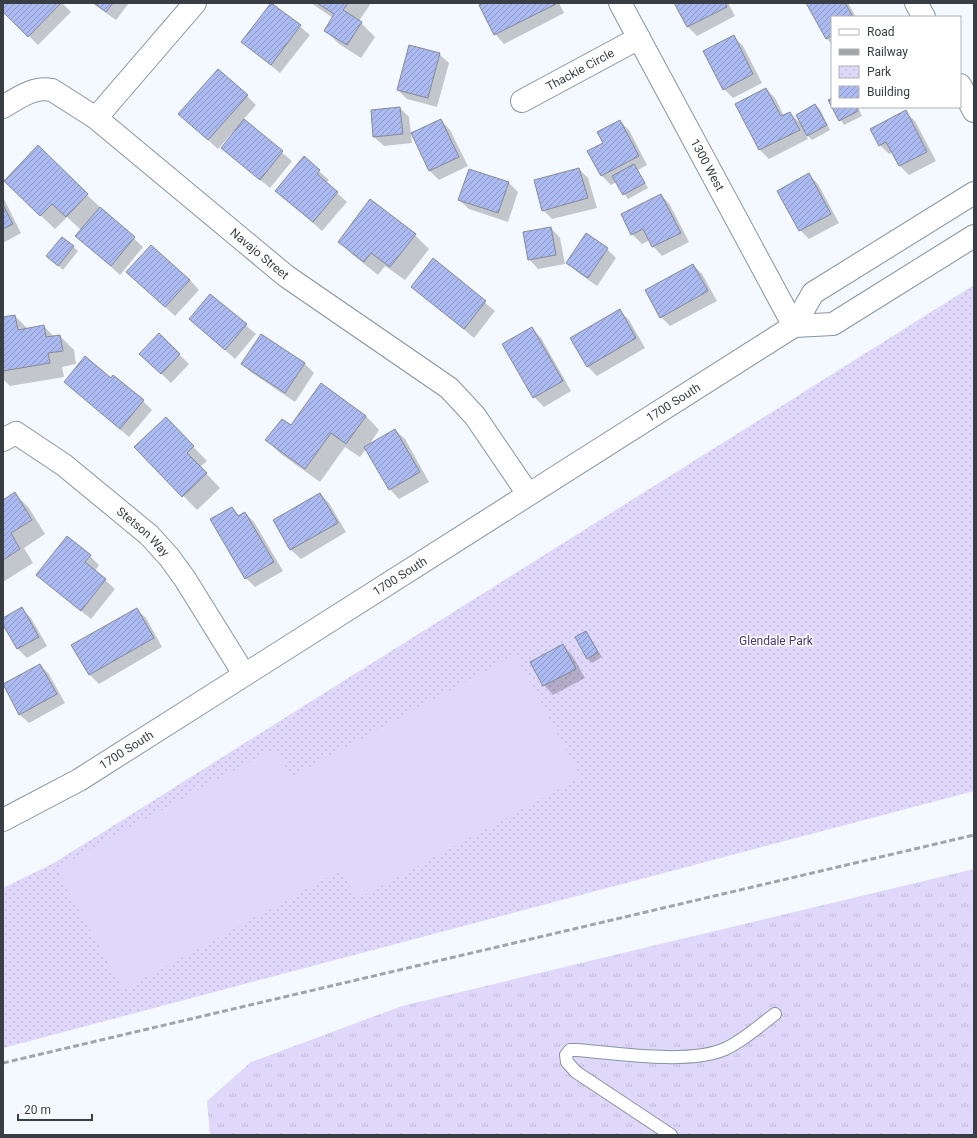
<svg xmlns="http://www.w3.org/2000/svg" width="977" height="1138" font-family="Roboto,sans-serif">
	<defs>
		<pattern id="grass-tufts" width="24" height="20" patternUnits="userSpaceOnUse"><rect width="24" height="20" fill="#dfd8fa"/><path d="M3 7l-1-3M5 7V3M7 7l1-3M15 17l-1-3M17 17v-4M19 17l1-3" fill="none" stroke="#c0bad8"/></pattern>
		<pattern id="park-dots" width="8" height="8" patternUnits="userSpaceOnUse"><rect width="8" height="8" fill="#dfd8fa"/><path d="M2 2h.1M6 6h.1" fill="none" stroke="#c0bad8" stroke-width="1.8" stroke-linecap="round"/></pattern>
		<pattern id="building-hatch" width="6" height="6" patternUnits="userSpaceOnUse"><rect width="6" height="6" fill="#abbaf0"/><path d="M-1 1l2-2M0 6l6-6M5 7l2-2" fill="none" stroke="#8c99c4"/></pattern>
	</defs>
	<rect width="100%" height="100%" fill="#f4f9ff"/>
	<!-- grass -->
	<polygon fill="url(#grass-tufts)" points="974,869 974,1135 210,1135 207,1101 251,1062 402,1006"/>
	<!-- park -->
	<polygon fill="url(#park-dots)" points="974,285 974,791 3,1048 3,888 54,863"/>
	<!-- pitch -->
	<polygon fill="#dfd8fa" points="515,655 581,777 357,899 341,870 123,990 56,868 275,748 291,777"/>
	<!-- shadow -->
	<g fill="#0003">
		<polygon points="3,3 62,3 71,12 38,45 3,10"/>
		<polygon points="92,3 129,3 116,20"/>
		<polygon points="272,3 310,35 280,73 242,42"/>
		<polygon points="311,3 371,3 359,21 375,37 361,58 339,44 325,30 333,18"/>
		<polygon points="485,3 559,3 564,13 504,44 495,34"/>
		<polygon points="676,3 728,3 735,16 697,36 688,27"/>
		<polygon points="807,3 848,3 856,17 832,17 832,44 826,38"/>
		<polygon points="733,36 743,46 762,83 733,98 724,89"/>
		<polygon points="439,54 449,63 437,107 407,99 398,90"/>
		<polygon points="766,89 775,98 784,116 790,113 801,124 815,105 820,109 830,130 812,140 805,133 808,139 769,159 760,150 736,104"/>
		<polygon points="247,96 256,105 243,120 292,161 270,188 222,148 235,132 234,131 218,149 189,123"/>
		<polygon points="833,107 858,107 862,116 844,125"/>
		<polygon points="400,108 409,117 412,143 384,146 374,137"/>
		<polygon points="905,112 915,121 936,161 909,175 900,166 893,152 889,154 880,145"/>
		<polygon points="441,120 450,130 468,166 439,180 430,171 412,134"/>
		<polygon points="620,121 629,130 647,165 638,170 648,188 628,199 616,182 611,185 601,175 605,143"/>
		<polygon points="579,169 588,178 597,208 552,219 543,210"/>
		<polygon points="470,170 509,183 518,192 508,222 469,209 459,200"/>
		<polygon points="319,171 329,180 326,183 347,202 322,231 277,191"/>
		<polygon points="809,175 818,184 839,223 809,239 800,230"/>
		<polygon points="19,195 87,195 143,247 120,275 77,236 81,230 67,217 55,229"/>
		<polygon points="661,195 670,205 689,242 662,256 653,246 650,240 642,244 632,234"/>
		<polygon points="3,197 21,233 3,243"/>
		<polygon points="371,201 415,235 429,249 405,280 385,266 378,275 353,255 339,241"/>
		<polygon points="551,228 560,238 565,264 538,269 529,259"/>
		<polygon points="63,238 78,251 63,270 52,260"/>
		<polygon points="607,249 616,258 597,286 577,272 568,263"/>
		<polygon points="433,260 495,311 474,338 412,286"/>
		<polygon points="693,265 702,274 717,301 670,326 661,317"/>
		<polygon points="190,280 199,290 175,316 137,281"/>
		<polygon points="210,295 256,334 235,359 190,319"/>
		<polygon points="619,310 629,320 645,348 597,376 587,366"/>
		<polygon points="15,316 28,329 44,326 54,337 60,336 74,350 76,364 62,367 64,377 10,386 3,379 3,318"/>
		<polygon points="532,328 541,338 571,391 544,407 534,397 504,344"/>
		<polygon points="159,334 189,364 171,383 141,354"/>
		<polygon points="262,335 305,364 314,373 295,402 252,373 242,364"/>
		<polygon points="111,379 143,401 152,410 129,437 65,382"/>
		<polygon points="366,416 379,430 369,445 395,430 405,439 429,482 399,499 390,489 366,449 360,457 345,447 320,482 281,454 267,440 291,426"/>
		<polygon points="179,432 207,461 200,467 220,488 197,510 136,447"/>
		<polygon points="15,494 29,508 45,534 24,548 33,563 3,582 3,501"/>
		<polygon points="320,494 329,503 346,532 301,559 291,550 274,521"/>
		<polygon points="232,508 240,516 245,513 254,522 283,571 255,587 246,578"/>
		<polygon points="90,556 99,565 95,571 115,589 91,619 37,575"/>
		<polygon points="21,608 31,618 47,646 27,658 18,649 3,623 3,619"/>
		<polygon points="136,609 146,618 162,647 99,684 90,675"/>
		<polygon points="586,632 602,657 592,663 587,658"/>
		<polygon points="563,645 572,655 585,678 553,695 544,685"/>
		<polygon points="40,665 49,674 65,703 29,723 19,714 3,685"/>
	</g>
	<!-- building -->
	<g fill="url(#building-hatch)" stroke="#858a99">
		<polygon points="3,3 61,3 28,37 3,12"/>
		<polygon points="94,3 113,3 106,12"/>
		<polygon points="271,3 301,25 271,65 241,42"/>
		<polygon points="317,3 348,3 343,10 362,22 347,45 324,31 334,14"/>
		<polygon points="483,3 555,3 556,4 494,35 479,5"/>
		<polygon points="674,3 725,3 727,7 687,27"/>
		<polygon points="806,3 845,3 853,17 832,17 832,35 826,39"/>
		<polygon points="734,35 753,74 723,90 703,51"/>
		<polygon points="409,45 440,53 428,98 397,90"/>
		<polygon points="218,69 248,95 208,140 178,114"/>
		<polygon points="766,88 781,116 790,112 800,130 759,150 735,104"/>
		<polygon points="832,98 832,107 856,107 858,111 839,121 828,100"/>
		<polygon points="815,104 827,125 807,136 796,115"/>
		<polygon points="400,107 403,134 373,137 371,110"/>
		<polygon points="906,110 927,152 899,166 886,142 879,146 870,129"/>
		<polygon points="244,119 283,151 260,180 221,148"/>
		<polygon points="441,119 459,157 429,171 411,133"/>
		<polygon points="620,120 639,156 601,176 587,151 603,143 597,132"/>
		<polygon points="38,145 88,194 66,217 52,204 40,216 4,181"/>
		<polygon points="304,156 320,170 317,174 338,192 313,222 275,191"/>
		<polygon points="634,164 645,183 623,195 612,176"/>
		<polygon points="579,168 588,198 542,211 534,180"/>
		<polygon points="469,169 509,182 498,213 458,200"/>
		<polygon points="809,173 831,214 799,231 777,191"/>
		<polygon points="661,194 681,233 652,247 643,229 631,235 621,214"/>
		<polygon points="370,199 416,234 390,267 371,253 364,262 338,242"/>
		<polygon points="3,205 13,224 3,229"/>
		<polygon points="100,207 135,237 111,266 75,236"/>
		<polygon points="551,227 556,255 528,260 523,232"/>
		<polygon points="586,233 608,248 588,278 566,263"/>
		<polygon points="62,237 74,246 58,266 46,256"/>
		<polygon points="151,245 190,280 165,307 126,272"/>
		<polygon points="433,258 486,301 464,329 411,287"/>
		<polygon points="693,264 708,291 660,318 645,290"/>
		<polygon points="210,294 247,324 225,350 189,319"/>
		<polygon points="620,309 636,338 587,367 570,338"/>
		<polygon points="15,315 18,330 44,325 46,337 60,335 63,351 48,353 50,363 3,371 3,317"/>
		<polygon points="532,327 563,381 533,398 502,344"/>
		<polygon points="159,333 180,354 161,374 139,354"/>
		<polygon points="261,334 305,363 285,393 241,364"/>
		<polygon points="85,356 111,378 113,375 144,400 120,429 64,382"/>
		<polygon points="321,383 366,416 346,444 331,433 305,469 265,440 282,419 291,425"/>
		<polygon points="166,417 194,446 187,453 207,473 182,497 134,447"/>
		<polygon points="395,429 420,472 389,490 364,447"/>
		<polygon points="15,492 32,520 11,533 20,549 3,560 3,500"/>
		<polygon points="320,493 338,523 290,550 273,520"/>
		<polygon points="232,507 238,516 245,512 274,562 245,579 210,519"/>
		<polygon points="67,536 91,555 85,562 106,579 81,611 36,575"/>
		<polygon points="22,607 39,637 17,649 3,625 3,618"/>
		<polygon points="137,608 154,638 89,675 71,645"/>
		<polygon points="586,631 598,652 587,659 575,637"/>
		<polygon points="563,644 576,669 543,686 530,662"/>
		<polygon points="40,664 57,694 19,715 3,684"/>
	</g>
	<g fill="none" stroke-linecap="round" stroke-linejoin="round">
		<!-- lane casing -->
		<g stroke="#8794a1" stroke-width="14">
			<path id="lane" d="M 671,1135 L 576,1072 L 567,1062 L 566,1055 L 570,1050 L 576,1050 C 615,1053 689,1065 725,1049 C 743,1041 759,1026 775,1014"/>
		</g>
		<!-- street casing -->
		<g stroke="#8794a1" stroke-width="24">
			<g id="street">
				<path id="s1" d="M 620,3 L 794,326"/>
				<polyline points="916,3 924,17"/>
				<polyline points="960,85 974,111"/>
				<path id="s2" d="M 522,101 L 639,38"/>
				<path id="s3" d="M 3,107 C 18,98 34,86 52,90 L 96,118 L 286,276 L 449,388 L 475,416 L 528,494"/>
				<polyline points="96,118 195,3"/>
				<path id="s4" d="M 3,440 L 16,433 L 64,465 L 149,535 L 169,557 L 185,579 L 244,674"/>
			</g>
		</g>
		<!-- secondary casing -->
		<g stroke="#8794a1" stroke-width="24">
			<g id="secondary">
				<polyline points="794,326 833,324 974,236"/>
				<path id="s5" d="M 3,820 L 79,780 L 794,326 L 813,293 L 974,193"/>
			</g>
		</g>
		<!-- lane -->
		<use href="#lane" stroke="#fff" stroke-width="12"/>
		<!-- street -->
		<use href="#street" stroke="#fff" stroke-width="22"/>
		<!-- secondary -->
		<use href="#secondary" stroke="#fff" stroke-width="22"/>
		<!-- rail -->
		<polyline stroke="#9fa5aa" stroke-width="3" stroke-dasharray="6 3" stroke-linecap="butt" points="3,1063 974,835"/>
	</g>
	<g text-anchor="middle" dominant-baseline="central" stroke-width="3" stroke-linejoin="round" paint-order="stroke">
		<!-- street labels -->
		<g font-size="12" fill="#383e43" stroke="#fff">
			<text stroke="none"><textPath href="#s2" startOffset="66">Thackie Circle</textPath></text>
			<text stroke="none"><textPath href="#s1" startOffset="184">1300 West</textPath></text>
			<text stroke="none"><textPath href="#s3" startOffset="318">Navajo Street</textPath></text>
			<text stroke="none"><textPath href="#s5" startOffset="790">1700 South</textPath></text>
			<text stroke="none"><textPath href="#s4" startOffset="176">Stetson Way</textPath></text>
			<text stroke="none"><textPath href="#s5" startOffset="466">1700 South</textPath></text>
			<text stroke="none"><textPath href="#s5" startOffset="142">1700 South</textPath></text>
		</g>
		<!-- park labels -->
		<g font-size="12" fill="#4a3677" stroke="#fff">
			<text x="776" y="641">Glendale Park</text>
		</g>
	</g>
	<!-- border -->
	<rect width="977" height="1138" fill="none" stroke="#383e43" stroke-width="8"/>
	<!-- legend -->
	<rect x="831" y="16" width="130" height="92" fill="#ffffff" stroke="#afb2b4"/>
	<rect x="839" y="29" width="20" height="6" fill="#ffffff" stroke="#afb2b4"/>
	<text x="867" y="36" font-size="12" fill="#383e43">Road</text>
	<rect x="839" y="49" width="20" height="6" fill="#9fa5aa" stroke="#afb2b4"/>
	<text x="867" y="56" font-size="12" fill="#383e43">Railway</text>
	<rect x="839" y="66" width="20" height="12" fill="url(#park-dots)" stroke="#afb2b4"/>
	<text x="867" y="76" font-size="12" fill="#383e43">Park</text>
	<rect x="839" y="86" width="20" height="12" fill="url(#building-hatch)" stroke="#afb2b4"/>
	<text x="867" y="96" font-size="12" fill="#383e43">Building</text>
	<!-- scale -->
	<path d="M18 1114v6h74v-6" fill="none" stroke="#383e43" stroke-width="2"/>
	<text x="24" y="1114" font-size="12" fill="#383e43" stroke="#ffffff" stroke-width="3" paint-order="stroke">20 m</text>
</svg>
